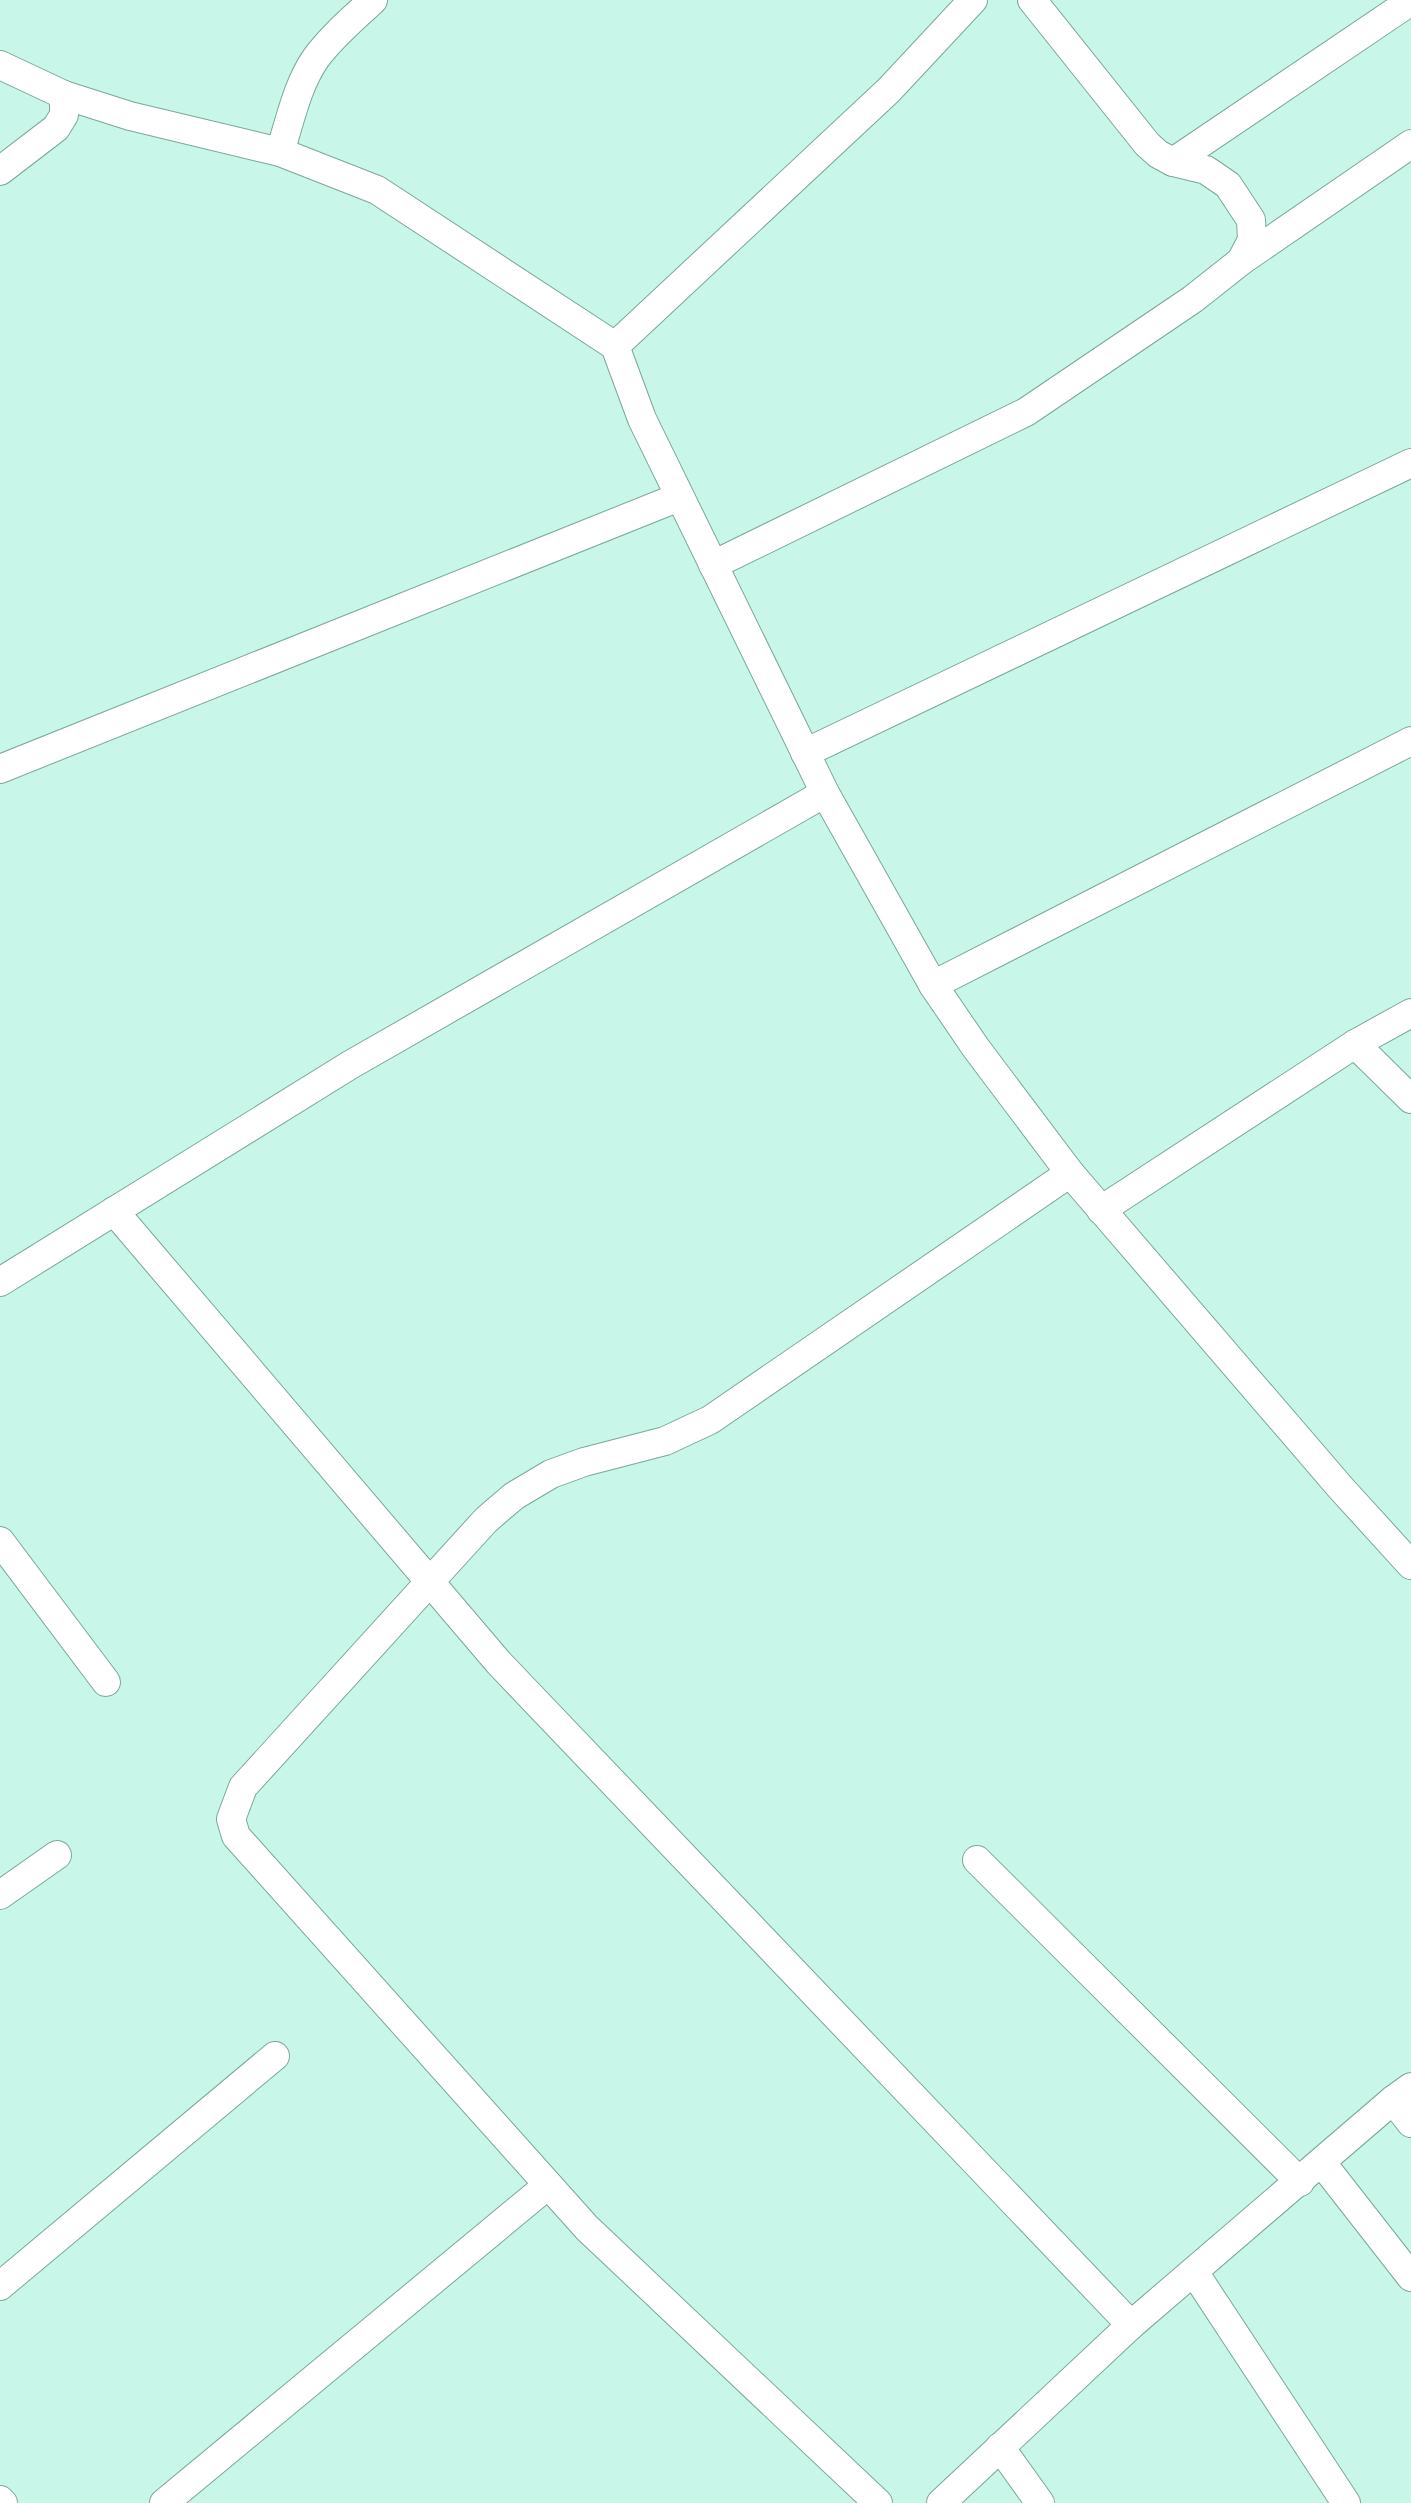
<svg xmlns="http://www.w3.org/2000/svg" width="1411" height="2503" font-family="Barlow,sans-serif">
	<rect width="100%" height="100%" fill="#c8f6e8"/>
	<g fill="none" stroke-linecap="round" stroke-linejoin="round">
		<!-- minor casing -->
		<g stroke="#7ba79a" stroke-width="30">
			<g id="minor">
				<polyline points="0,65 64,95 130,116 280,152 377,190 615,346 642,419 825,793 933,985 976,1048 1070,1173 1340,1487 1411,1565"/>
				<path d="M 280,152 C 290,121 297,85 316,58 C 332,36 354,18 373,0"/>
				<polyline points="1173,162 1411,1"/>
				<polyline points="0,171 56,128 64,115 64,95"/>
				<polyline points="1241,261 1411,144"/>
				<polyline points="615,346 889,90 973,0"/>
				<polyline points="713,565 1026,412 1193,299 1241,261 1252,240 1251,220 1228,185 1206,170 1173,162 1158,154 1147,144 1032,0"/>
				<polyline points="805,753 1411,463"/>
				<polyline points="0,769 679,497"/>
				<polyline points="933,985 1411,741"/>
				<polyline points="1355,1044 1411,1099"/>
				<polyline points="1101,1210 1355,1044 1411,1013"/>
				<polyline points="114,1211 499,1663 1131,2325"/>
				<polyline points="0,1282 350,1065 825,793"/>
				<polyline points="0,1541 106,1682"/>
				<polyline points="977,1860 1300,2182"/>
				<polyline points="0,1895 57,1855"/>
				<polyline points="1393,2100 1411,2123"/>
				<polyline points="1322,2163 1411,2277"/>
				<polyline points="1194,2272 1346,2503"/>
				<polyline points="0,2286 275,2056"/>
				<polyline points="1000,2447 1040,2503"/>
				<polyline points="0,2500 3,2503"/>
				<polyline points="164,2503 548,2185"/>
				<polyline points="878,2503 587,2228 236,1836 231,1819 243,1787 486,1520 514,1496 551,1474 584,1462 665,1441 710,1420 1070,1173"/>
				<polyline points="941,2503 1131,2325 1393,2100 1411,2087"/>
			</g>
		</g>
		<!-- minor -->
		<use href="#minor" stroke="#fff" stroke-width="28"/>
	</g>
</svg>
